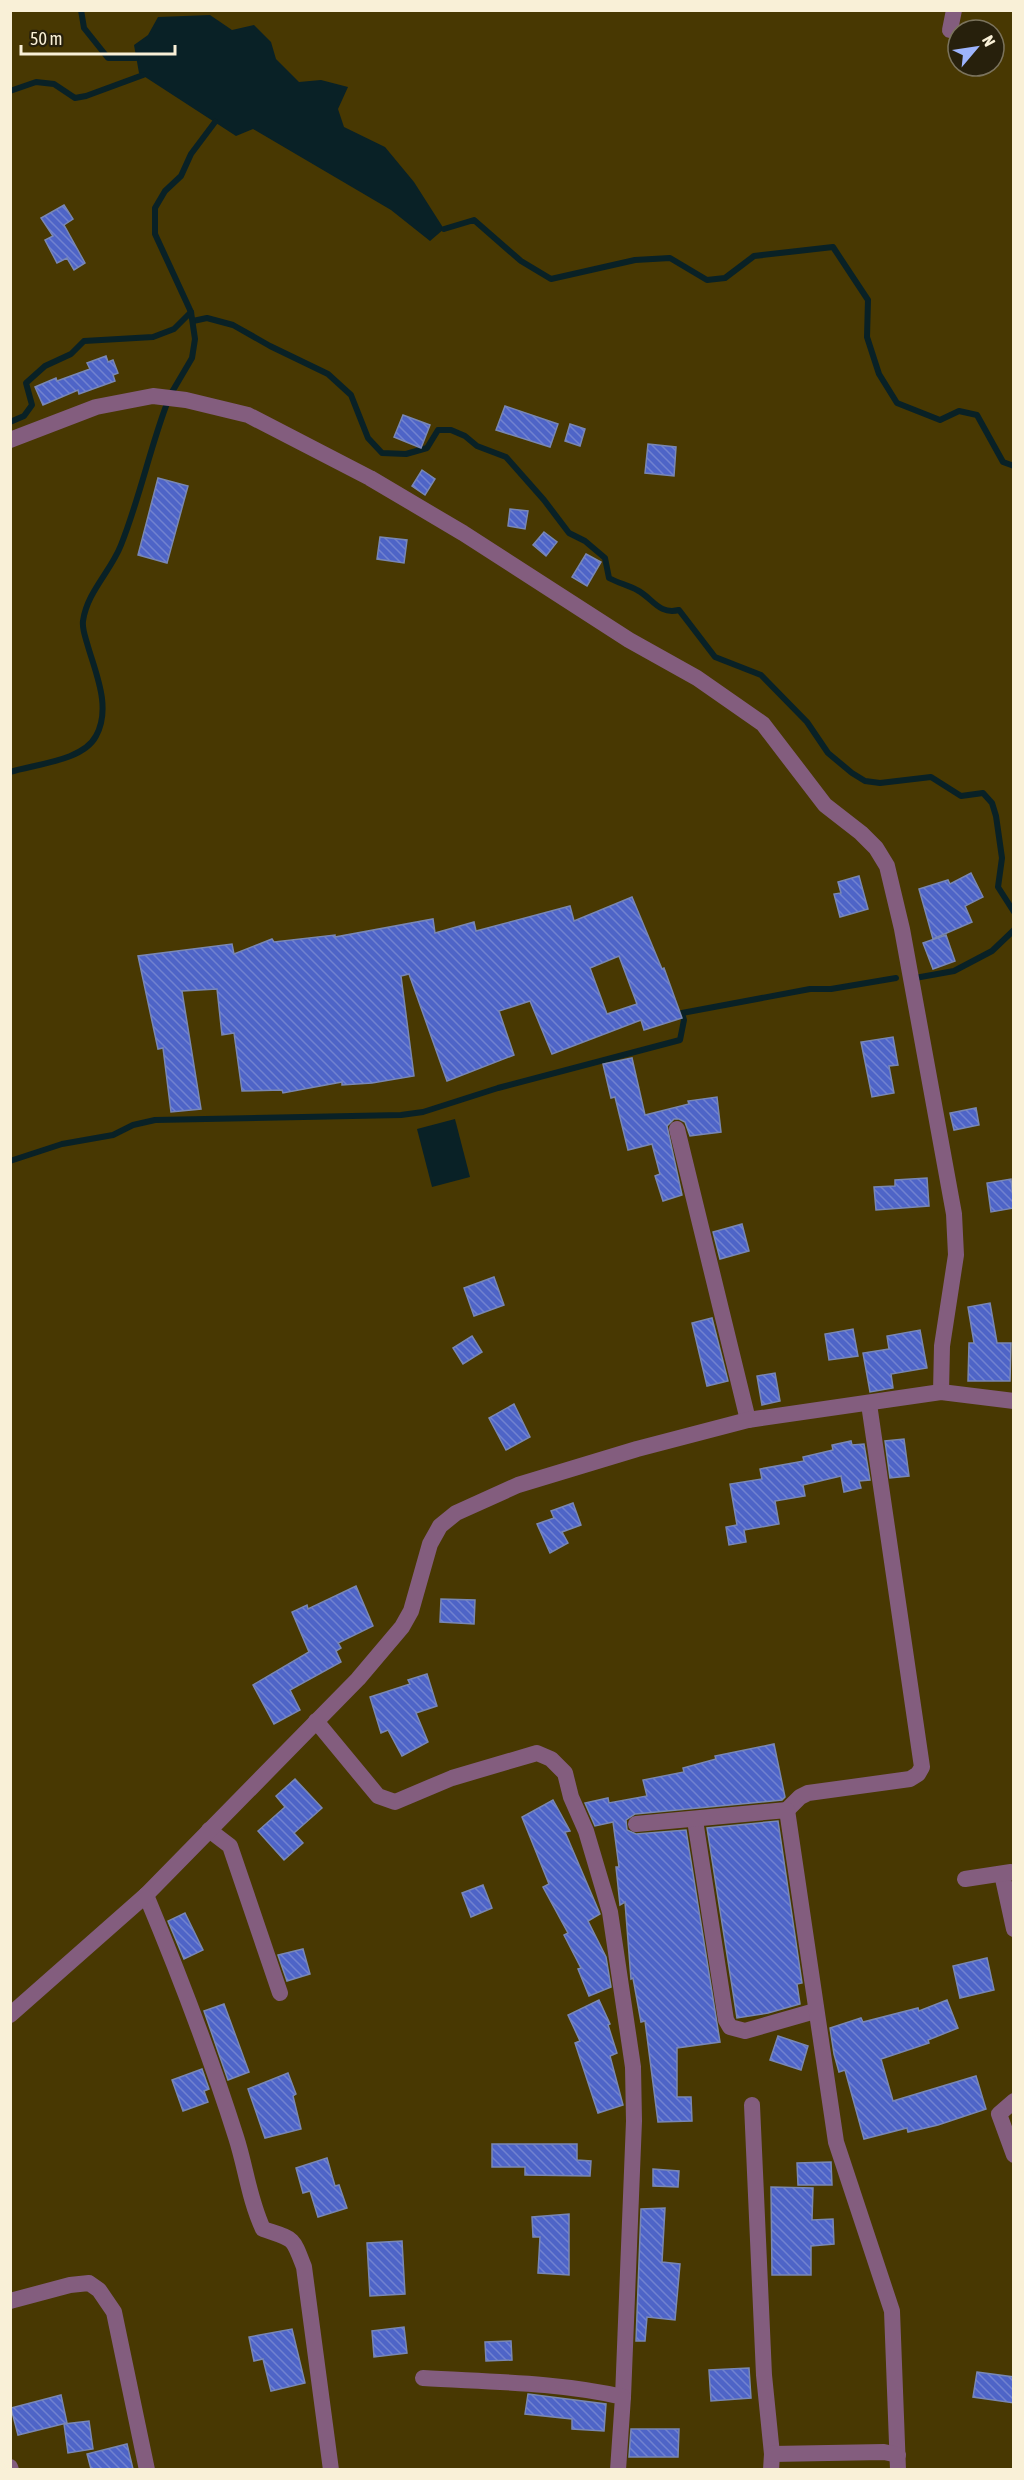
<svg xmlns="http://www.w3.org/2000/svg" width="1024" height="2480" font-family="'Asap Condensed',sans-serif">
	<defs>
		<pattern id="building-back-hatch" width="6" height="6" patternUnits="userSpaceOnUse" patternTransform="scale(1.5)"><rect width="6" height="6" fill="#4e64c7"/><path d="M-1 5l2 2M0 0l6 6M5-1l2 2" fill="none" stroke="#7182d0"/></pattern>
	</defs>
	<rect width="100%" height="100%" fill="#483802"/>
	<!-- water -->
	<g fill="#092126">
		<polygon points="210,15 232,30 254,25 271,42 276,59 299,82 321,80 348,87 338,109 344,127 385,147 414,182 444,229 430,241 391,210 253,129 236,136 139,73 134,45 148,35 158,17"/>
		<polygon points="455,1119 470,1177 432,1187 417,1129"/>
	</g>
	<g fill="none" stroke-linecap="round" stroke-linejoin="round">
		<!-- stream -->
		<g stroke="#092126" stroke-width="6">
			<polyline points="81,10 84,28 108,58 136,58"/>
			<polyline points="10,91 36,82 54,84 75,98 86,96 143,75"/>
			<polyline points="444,229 474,220 521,261 551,279 635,260 670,258 707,280 725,278 754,256 833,247 868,300 867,337 879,374 897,403 940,420 959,411 977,415 1003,462 1014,466"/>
			<path d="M 193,321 L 207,318 L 233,325 L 270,346 L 328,374 L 351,395 L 368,438 L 382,453 L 406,454 L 427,448 L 438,430 L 451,430 L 465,436 L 477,446 L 506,457 L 544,500 L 569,533 L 585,541 L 605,558 L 609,578 C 618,583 628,585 637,590 C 653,598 658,615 679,610 L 715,657 L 761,675 L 807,722 L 828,753 L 852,773 L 865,781 L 880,783 L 931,777 L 961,796 L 983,793 L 992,803 L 996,816 L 1002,858 L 998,887 L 1014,912"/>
			<polyline points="172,392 192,358 195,339 191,312 155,234 155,208 165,191 181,176 191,154 215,122"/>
			<polyline points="10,422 24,416 32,405 26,383 45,366 71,354 84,341 153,337 174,329 191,312"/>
			<path d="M 10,772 C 35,764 83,761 96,736 C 112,707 95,672 87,643 C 85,636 82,628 83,621 C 87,592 111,571 121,545 C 139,500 149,452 166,406"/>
			<polyline points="915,978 954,971 992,951 1014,930"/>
			<polyline points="10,1161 62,1144 113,1135 133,1125 155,1120 401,1115 423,1112 498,1088 680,1040 684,1020 682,1013 810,989 831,989 896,978"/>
		</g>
	</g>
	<!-- building -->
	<g fill="url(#building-back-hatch)" stroke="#7987b4" stroke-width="1.5" fill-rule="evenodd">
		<polygon points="64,205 73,219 64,225 85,263 74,270 67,258 57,263 45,240 53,236 41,218"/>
		<polygon points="106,356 108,362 113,360 118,373 113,375 115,381 79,394 78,390 43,405 35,387 56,378 57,381 90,369 87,363"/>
		<polygon points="505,406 558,424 550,447 496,430"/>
		<polygon points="403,415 430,425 421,448 394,437"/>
		<polygon points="570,424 585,429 580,446 565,441"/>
		<polygon points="648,444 676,447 674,476 645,473"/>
		<polygon points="422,470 435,479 425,495 412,486"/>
		<polygon points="158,478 188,486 167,563 138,555"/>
		<polygon points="510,509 528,511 525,529 508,526"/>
		<polygon points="544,532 557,542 546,556 533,545"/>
		<polygon points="380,537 407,540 404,563 377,559"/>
		<polygon points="586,554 601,562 587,586 572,577"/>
		<polygon points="971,873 983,897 965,906 972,922 933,939 919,889 948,880 950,884"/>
		<polygon points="859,876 868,909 840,917 834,894 841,893 838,882"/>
		<path d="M 632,897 L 662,969 L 664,968 L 682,1018 L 644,1030 L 641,1020 L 552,1054 L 530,1001 L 499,1011 L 514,1055 L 447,1081 L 409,974 L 401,976 L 414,1076 L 372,1083 L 342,1085 L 342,1082 L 283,1093 L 282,1090 L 242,1091 L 234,1033 L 222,1035 L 217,989 L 182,991 L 201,1109 L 171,1112 L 163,1048 L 158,1049 L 138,956 L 232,944 L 234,954 L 272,939 L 274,942 L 335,935 L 335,937 L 433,919 L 435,933 L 474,922 L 476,931 L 570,906 L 574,921 ZM 619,956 L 637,1004 L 607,1014 L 590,968 Z"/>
		<polygon points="946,935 955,961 933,969 923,943"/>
		<polygon points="893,1037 898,1065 889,1066 894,1093 872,1097 861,1042"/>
		<polygon points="632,1058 645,1115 689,1104 688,1101 717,1097 721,1132 690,1136 685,1122 679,1119 674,1119 667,1126 682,1195 663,1201 655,1176 660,1174 652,1144 628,1150 615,1097 611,1098 603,1064"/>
		<polygon points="976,1108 979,1125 954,1130 950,1113"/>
		<polygon points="927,1178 929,1206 876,1210 874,1187 895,1186 895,1180"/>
		<polygon points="1011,1179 1014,1208 991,1212 987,1183"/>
		<polygon points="742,1224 749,1251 720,1259 713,1232"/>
		<polygon points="494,1277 504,1305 474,1316 464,1288"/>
		<polygon points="990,1303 997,1343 1011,1343 1010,1381 968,1381 969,1343 974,1343 968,1307"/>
		<polygon points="712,1318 728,1381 707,1386 692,1323"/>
		<polygon points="853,1329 858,1356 829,1360 825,1334"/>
		<polygon points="920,1330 927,1368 891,1374 893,1388 870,1392 863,1353 889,1349 887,1336"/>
		<polygon points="472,1336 482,1352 463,1364 453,1348"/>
		<polygon points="775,1373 780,1401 762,1405 757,1376"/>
		<polygon points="514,1404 530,1437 506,1450 489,1418"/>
		<polygon points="904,1439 909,1476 890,1478 885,1441"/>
		<polygon points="851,1441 852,1445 864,1444 870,1480 859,1481 861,1488 844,1492 841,1476 803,1485 805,1496 775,1501 779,1524 744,1530 746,1542 729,1545 726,1527 737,1525 730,1484 762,1479 760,1469 804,1461 803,1457 833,1450 832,1445"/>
		<polygon points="573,1503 581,1525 562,1532 568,1543 550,1553 537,1524 554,1518 551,1511"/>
		<polygon points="356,1586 373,1626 338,1643 341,1648 336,1651 341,1662 290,1690 300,1710 274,1724 253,1685 309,1652 292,1612 307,1605 308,1609"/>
		<polygon points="441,1599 475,1600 474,1624 440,1622"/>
		<polygon points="427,1674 437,1706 416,1713 428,1742 402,1756 388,1730 381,1733 370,1697 410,1684 408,1680"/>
		<polygon points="774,1744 785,1797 782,1800 635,1814 626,1820 627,1830 636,1834 686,1830 720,2042 677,2048 677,2097 691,2097 692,2121 658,2122 645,2021 641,2022 633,1978 631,1979 625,1902 620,1905 616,1867 619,1867 613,1822 595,1826 585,1803 608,1798 609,1803 647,1796 643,1780 684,1772 683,1768 716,1759 715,1756"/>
		<polygon points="295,1779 322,1808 294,1833 303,1843 284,1860 258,1831 285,1807 276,1796"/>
		<polygon points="553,1800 570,1831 565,1832 600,1914 588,1921 606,1957 611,1987 589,1996 578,1969 581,1968 564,1935 568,1933 543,1887 549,1884 522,1817"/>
		<polygon points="778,1821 802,1983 797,1984 800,2004 768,2013 737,2018 707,1828"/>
		<polygon points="483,1885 492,1908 471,1917 462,1893"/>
		<polygon points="185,1913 203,1950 184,1959 168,1921"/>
		<polygon points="303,1949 310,1974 287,1981 278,1955"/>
		<polygon points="987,1958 994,1990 960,1998 953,1966"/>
		<polygon points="599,2000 610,2024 608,2025 617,2053 610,2056 623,2105 598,2113 575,2043 580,2041 568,2015"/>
		<polygon points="947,2000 958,2028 928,2040 929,2043 881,2059 893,2101 976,2076 986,2109 938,2125 908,2132 907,2128 864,2139 845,2070 839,2072 834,2054 830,2028 861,2018 863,2022 918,2008 919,2011"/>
		<polygon points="224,2004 249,2072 228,2080 204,2011"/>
		<polygon points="778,2036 808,2046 801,2070 770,2060"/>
		<polygon points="202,2069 209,2089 204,2091 208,2102 183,2111 172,2080"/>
		<polygon points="288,2073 296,2094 293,2096 301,2129 265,2138 248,2089"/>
		<polygon points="492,2144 577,2144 577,2160 591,2161 590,2176 525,2175 525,2167 492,2167"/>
		<polygon points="327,2158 335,2186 339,2185 347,2208 318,2217 310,2191 303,2193 296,2168"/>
		<polygon points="831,2162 832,2185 798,2185 797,2163"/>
		<polygon points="653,2169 679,2171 678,2187 653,2186"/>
		<polygon points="771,2187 813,2188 812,2220 833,2219 834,2244 811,2246 811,2275 772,2275"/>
		<polygon points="665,2208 662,2262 680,2264 675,2320 647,2317 645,2341 636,2341 641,2209"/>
		<polygon points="569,2214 569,2275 538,2273 540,2237 533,2237 532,2217"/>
		<polygon points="402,2241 405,2294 370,2296 367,2243"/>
		<polygon points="404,2327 407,2353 374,2357 372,2331"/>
		<polygon points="292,2329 305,2383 271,2391 263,2359 254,2361 249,2337"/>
		<polygon points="511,2341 512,2360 486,2361 485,2342"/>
		<polygon points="749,2368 751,2398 711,2401 709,2370"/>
		<polygon points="977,2372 1014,2377 1014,2403 973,2397"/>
		<polygon points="528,2394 606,2404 604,2431 572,2429 572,2419 525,2414"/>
		<polygon points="61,2395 67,2423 18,2435 11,2408"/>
		<polygon points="89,2421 93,2449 68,2453 64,2424"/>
		<polygon points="631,2429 679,2429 678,2457 629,2457"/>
		<polygon points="127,2444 133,2469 91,2469 87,2454"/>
	</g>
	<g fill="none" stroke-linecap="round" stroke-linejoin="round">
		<!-- minor -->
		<g stroke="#835d7e" stroke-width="16">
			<polyline points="950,30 954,10"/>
			<polyline points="10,440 96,407 153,396 186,400 248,415 370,478 463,533 629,640 697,678 763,724 825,805 861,833 876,848 887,866 902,929 954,1214 956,1255 942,1346 941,1392"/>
			<polyline points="677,1129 748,1420"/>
			<polyline points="316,1721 378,1796 395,1802 452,1778 537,1753 551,1759 565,1773 571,1797 586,1831 610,1912 633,2067 634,2121 623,2397"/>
			<polyline points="787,1810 800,1797 808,1793 910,1779 918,1774 922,1767 869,1404"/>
			<polyline points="695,1820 726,2020 730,2027 745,2031 815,2011"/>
			<polyline points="636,1824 787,1810 836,2142 892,2311 898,2470"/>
			<polyline points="209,1830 230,1846 280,1993"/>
			<polyline points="1002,1874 1014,1929"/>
			<polyline points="965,1879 1011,1872"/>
			<path d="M 146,1895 C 179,1974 210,2055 236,2137 C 246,2168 249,2199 263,2229 C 295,2240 292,2236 304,2267 L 331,2470"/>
			<polyline points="10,2015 146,1895 358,1679 402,1627 411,1611 430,1544 440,1526 456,1513 518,1485 637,1449 748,1420 941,1392 1014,1401"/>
			<polyline points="1014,2101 999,2114 1014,2155"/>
			<polyline points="752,2105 764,2375 772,2454 771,2470"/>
			<polyline points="10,2301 70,2285 89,2283 99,2290 114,2312 147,2470"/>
			<path d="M 423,2378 C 489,2382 558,2382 623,2397 L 618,2470"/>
			<polyline points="772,2454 884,2452 898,2455"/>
			<polyline points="10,2467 11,2470"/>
		</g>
	</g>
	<!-- border -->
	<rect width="1024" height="2480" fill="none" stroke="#f9f0d7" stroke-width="24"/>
	<!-- north arrow -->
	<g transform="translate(976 48) rotate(61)"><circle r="28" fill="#27200c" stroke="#7b735d" stroke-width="1.5"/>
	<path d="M0-4.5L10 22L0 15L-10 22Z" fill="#9db4fd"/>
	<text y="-9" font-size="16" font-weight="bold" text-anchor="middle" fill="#f9f0d7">N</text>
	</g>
	<!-- scale -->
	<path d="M21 45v9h154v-9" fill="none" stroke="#f9f0d7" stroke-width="3"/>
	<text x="30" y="45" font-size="18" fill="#f9f0d7" stroke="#27200c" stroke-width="4.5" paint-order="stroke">50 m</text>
</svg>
